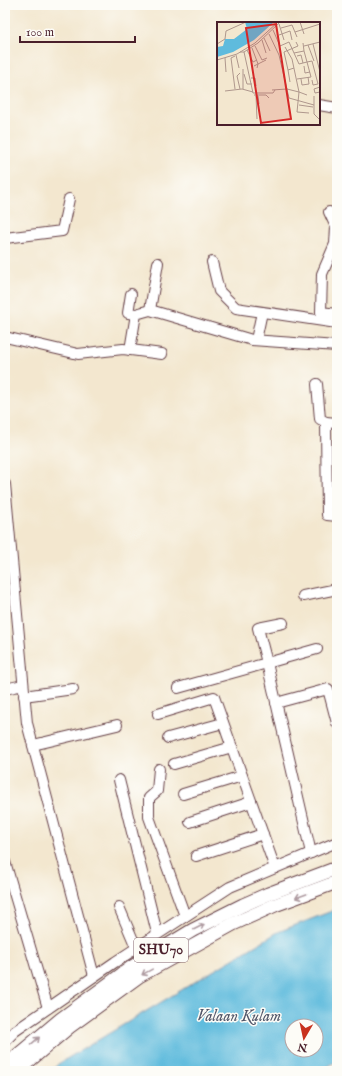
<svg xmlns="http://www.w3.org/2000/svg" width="342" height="1076" font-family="'IM FELL English',serif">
	<rect width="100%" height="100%" fill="#fdfcf7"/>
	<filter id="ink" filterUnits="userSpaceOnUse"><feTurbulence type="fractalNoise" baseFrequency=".025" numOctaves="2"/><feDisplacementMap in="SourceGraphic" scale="8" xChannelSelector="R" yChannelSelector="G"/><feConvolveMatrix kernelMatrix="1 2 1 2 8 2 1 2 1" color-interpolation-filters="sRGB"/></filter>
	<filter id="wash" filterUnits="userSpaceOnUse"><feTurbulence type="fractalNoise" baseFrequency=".012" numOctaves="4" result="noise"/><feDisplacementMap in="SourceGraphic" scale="16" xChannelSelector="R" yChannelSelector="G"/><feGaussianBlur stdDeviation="0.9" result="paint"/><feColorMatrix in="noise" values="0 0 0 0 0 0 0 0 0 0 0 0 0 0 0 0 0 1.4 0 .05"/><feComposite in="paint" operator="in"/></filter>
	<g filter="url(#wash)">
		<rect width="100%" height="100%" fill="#f3e7cf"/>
		<!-- water -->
		<path fill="#5fbbdd" stroke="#546d84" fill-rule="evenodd" d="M 337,909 L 337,1061 L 327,1067 L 328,1071 L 51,1071 L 58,1064 L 278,932 ZM 292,1026 L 316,1026 L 316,1050 L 292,1050 Z"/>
	</g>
	<g filter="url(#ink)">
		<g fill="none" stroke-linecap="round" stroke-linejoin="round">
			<!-- minor casing -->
			<g stroke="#633d44" stroke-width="12">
				<g id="minor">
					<polyline points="319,105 337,108"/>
					<polyline points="329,212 336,227 335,244 322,274 321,312 337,314"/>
					<polyline points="5,238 62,231 69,199"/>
					<polyline points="212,262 219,291 236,308 337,323"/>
					<polyline points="131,294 128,313 136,314"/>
					<polyline points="150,310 158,263"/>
					<polyline points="5,337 78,354 123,349 162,354"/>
					<polyline points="256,340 262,312"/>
					<polyline points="130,350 136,314 150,310 252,340 337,346"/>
					<polyline points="317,384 320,419 326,422 337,423"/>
					<polyline points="326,422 327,515 337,516"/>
					<polyline points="5,484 27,723 94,976"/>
					<polyline points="303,596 337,589"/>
					<polyline points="178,688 267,663 258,628 283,623"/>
					<polyline points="5,689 23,685"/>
					<polyline points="24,696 73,689"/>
					<polyline points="276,703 328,689 337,723"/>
					<polyline points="158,714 214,697 275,868"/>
					<polyline points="168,738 223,723"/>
					<polyline points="33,745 117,725"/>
					<polyline points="174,764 232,747"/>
					<polyline points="159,769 157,791 149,798 149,817 185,916"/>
					<polyline points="119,780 157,933"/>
					<polyline points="183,794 242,776"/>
					<polyline points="190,822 251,802"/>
					<polyline points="311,853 267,663 317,649"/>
					<polyline points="196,856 263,834"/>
					<polyline points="5,862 48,1008"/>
					<polyline points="119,907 136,947"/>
					<polyline points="5,1041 15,1031 115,962 230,887 337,842"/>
				</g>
			</g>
			<!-- major casing -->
			<g stroke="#633d44" stroke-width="15">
				<g id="major">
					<polyline points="5,1066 61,1019 132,967 193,930 243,905 268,894 337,868"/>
					<polyline points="17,1071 69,1027 139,976 233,924 275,905 337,882"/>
				</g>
			</g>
			<!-- minor -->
			<use href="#minor" stroke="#fff" stroke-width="10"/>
			<!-- major -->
			<use href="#major" stroke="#fff" stroke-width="13"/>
		</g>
		<!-- one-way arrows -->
		<defs><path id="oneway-shaft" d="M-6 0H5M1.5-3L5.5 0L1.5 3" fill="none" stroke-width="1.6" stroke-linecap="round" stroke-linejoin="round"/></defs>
		<g stroke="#ae9aa0">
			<use href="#oneway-shaft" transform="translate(301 896) rotate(160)"/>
			<use href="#oneway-shaft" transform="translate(199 927) rotate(-27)"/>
			<use href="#oneway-shaft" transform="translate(147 972) rotate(151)"/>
			<use href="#oneway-shaft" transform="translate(35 1041) rotate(-41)"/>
		</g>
	</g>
	<g text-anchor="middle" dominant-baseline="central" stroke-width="3" stroke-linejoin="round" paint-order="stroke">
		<!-- shield labels -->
		<rect fill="#fdfcf7" stroke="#806168" stroke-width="1" x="134" y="938" width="54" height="24" rx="3"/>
		<g font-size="14" font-weight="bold" fill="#4a1f2b">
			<text x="161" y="950">SHU70</text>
		</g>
		<!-- water labels -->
		<g font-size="16" font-style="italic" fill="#515669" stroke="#fdfcf7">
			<text x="239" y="1017">Valaan Kulam</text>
		</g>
	</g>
	<!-- overview -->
	<g transform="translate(217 22)">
		<rect width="103" height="103" fill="#f3e7cf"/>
		<path d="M 28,0 L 57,0 L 37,18 L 16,30 L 0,35 L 0,25 L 6,24 L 8,17 L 17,17 L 30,7 Z" fill="#5fbbdd"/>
		<path fill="none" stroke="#af978d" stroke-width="1" d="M 83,0 L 87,12M 62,2 L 67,18M 64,6 L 75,3 L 80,15M 56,8 L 63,24 L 72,20 L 82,42 L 90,40 L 94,55 L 80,57M 78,10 L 103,2M 52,12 L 62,33 L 72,76 L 97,83M 62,13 L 73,9 L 75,18M 47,16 L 53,29M 45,18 L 49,31M 0,22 L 8,17 L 9,9 L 29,0M 96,22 L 103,50M 91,23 L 97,39M 38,24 L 45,38 L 50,36M 87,24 L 103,20M 35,26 L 41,42 L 37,44M 30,28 L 36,40 L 40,38M 87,29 L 90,40 L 95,39 L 101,62 L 96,63 L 95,58M 23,30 L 27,30 L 36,71 L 56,71 L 58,68M 27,30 L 41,21 L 62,1M 77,31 L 87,29 L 86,21M 19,33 L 22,46M 80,34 L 84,33 L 86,41M 8,36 L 9,50M 0,38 L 20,32 L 38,21 L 61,0M 87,44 L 88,51 L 93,50M 40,46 L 41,42 L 49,38M 77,46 L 71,48 L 67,30 L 81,24 L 79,20M 26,47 L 26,67M 71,48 L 73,60M 27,52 L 30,62 L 35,62M 34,56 L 38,56 L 39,64M 84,57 L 85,63 L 92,62 L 91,55M 103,65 L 97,67 L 98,71 L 103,70M 18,67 L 14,36 L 18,34M 23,67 L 20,54 L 23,51M 55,68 L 70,67 L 82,70 L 75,37 L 68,25M 8,69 L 25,67 L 36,70M 37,73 L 49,73 L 52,76M 90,73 L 82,70 L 80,90 L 92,91M 97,74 L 97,92 L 103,98M 82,83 L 96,85M 40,97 L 39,74 L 41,74 L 42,82"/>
		<path fill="#d62828" fill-opacity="0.15" stroke="#d62828" stroke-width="2" d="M 59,2 L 74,97 L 44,101 L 29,6 Z"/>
		<rect width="103" height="103" fill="none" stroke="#4a1f2b" stroke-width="2"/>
	</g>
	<!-- margin -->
	<rect width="342" height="1076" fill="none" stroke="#fdfcf7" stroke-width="20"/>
	<!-- north arrow -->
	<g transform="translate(304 1038) rotate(189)"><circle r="19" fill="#fdfcf7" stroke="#b5a4a5"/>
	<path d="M0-3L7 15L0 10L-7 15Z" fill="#c8321e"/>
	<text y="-6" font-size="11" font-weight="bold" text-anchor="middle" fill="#4a1f2b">N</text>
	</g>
	<!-- scale -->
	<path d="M20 36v6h115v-6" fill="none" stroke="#4a1f2b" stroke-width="2"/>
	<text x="26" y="36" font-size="12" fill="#4a1f2b" stroke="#fdfcf7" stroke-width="3" paint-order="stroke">100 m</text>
</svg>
